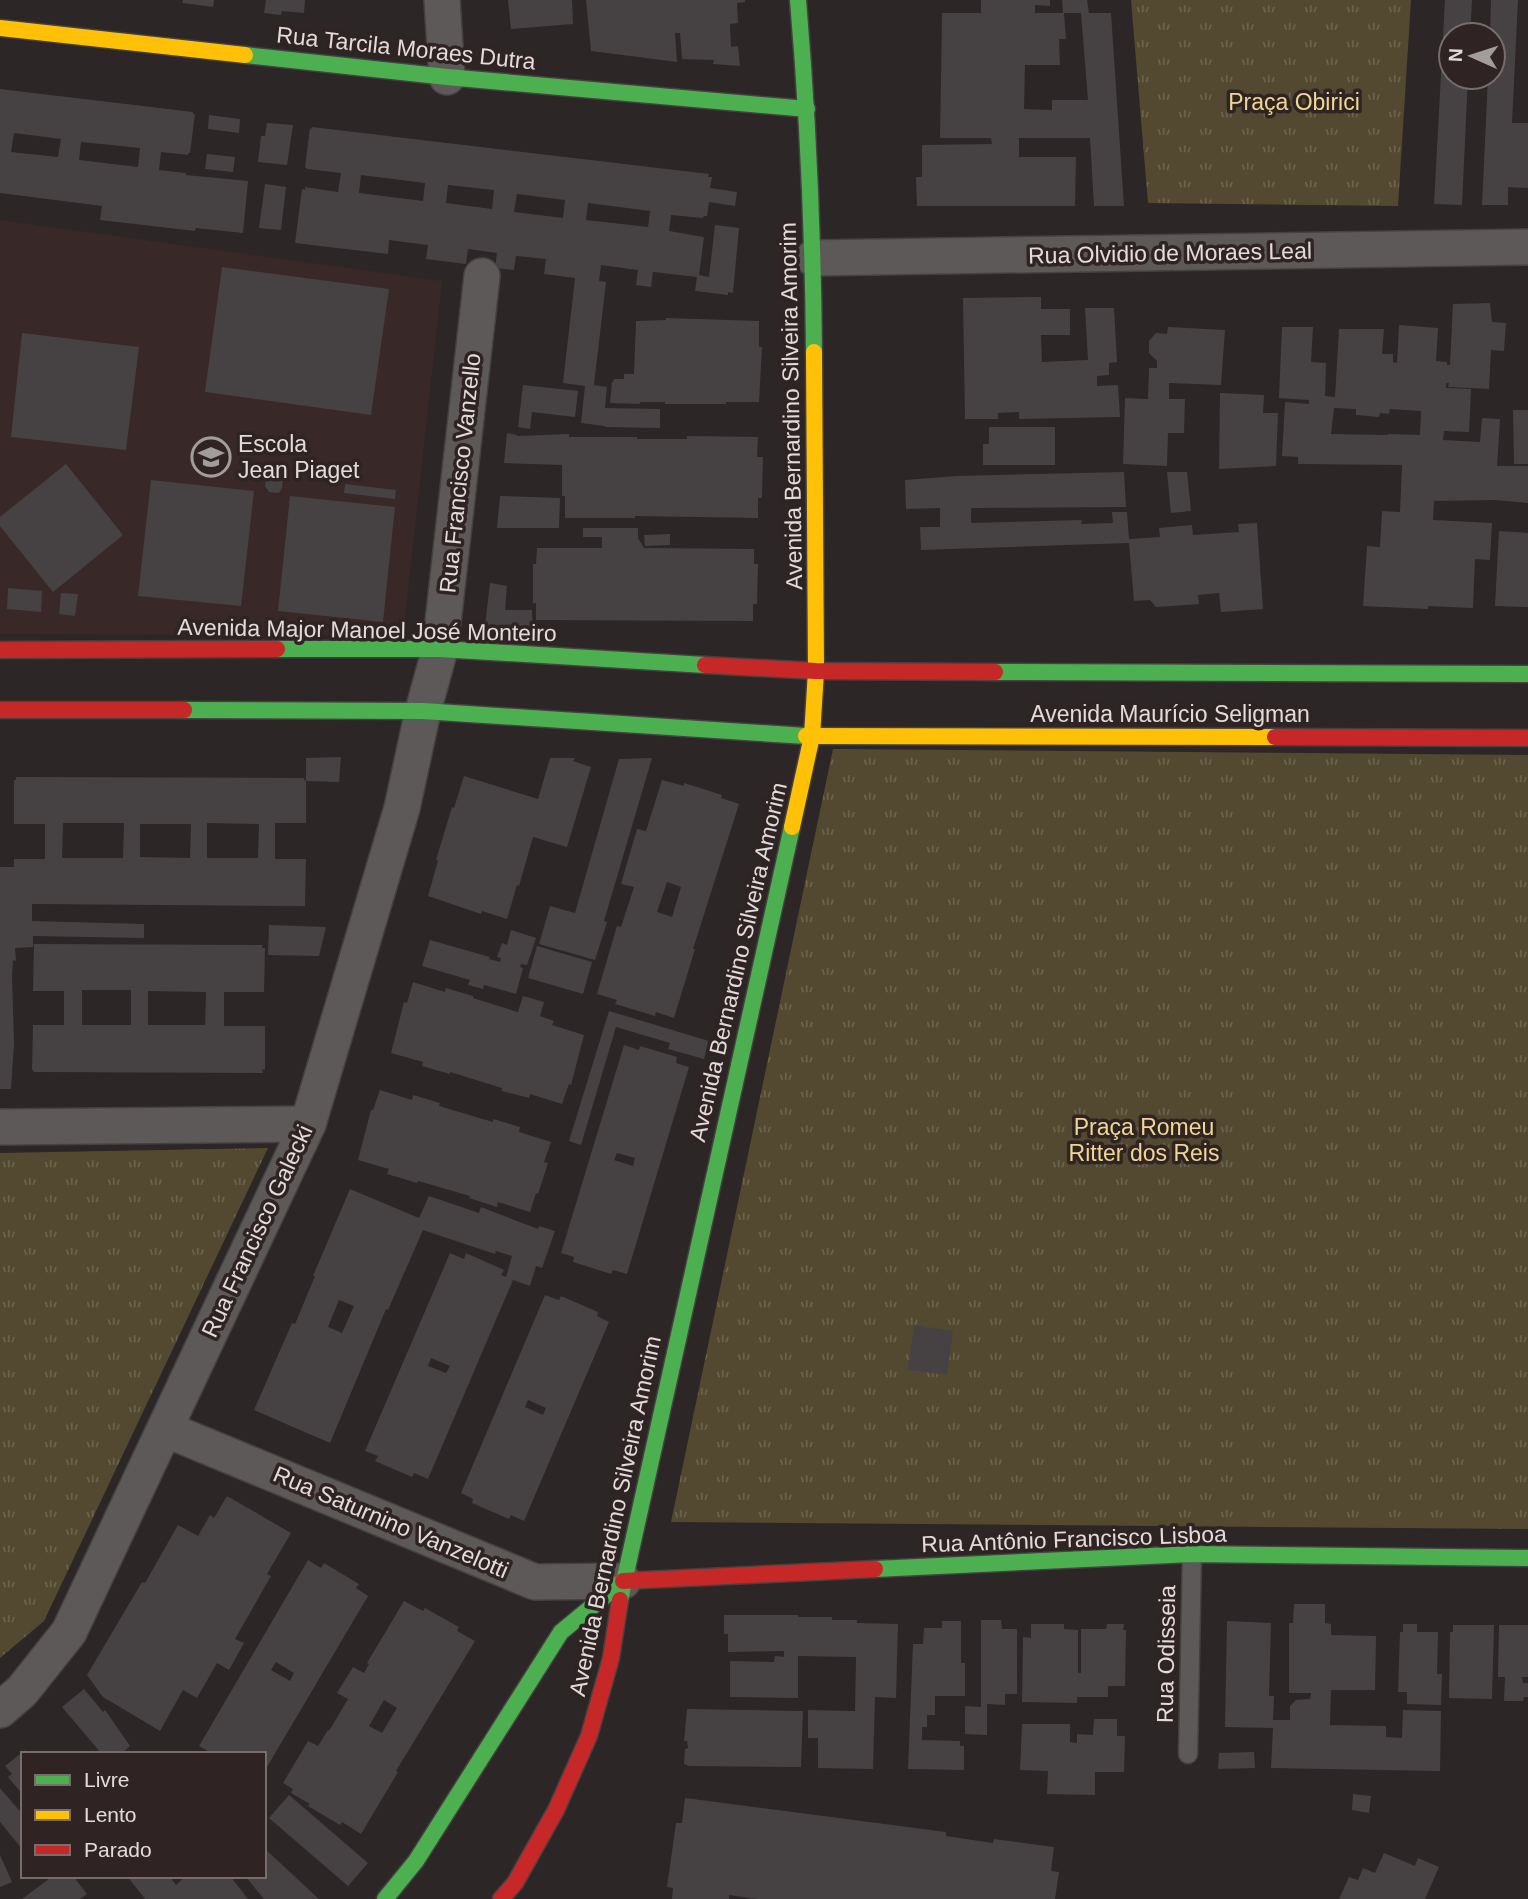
<svg xmlns="http://www.w3.org/2000/svg" width="1528" height="1899" font-family="Arial,sans-serif">
	<defs>
		<pattern id="park-tufts" width="24" height="20" patternUnits="userSpaceOnUse" patternTransform="scale(1.75)"><rect width="24" height="20" fill="#534931"/><path d="M3 7l-1-3M5 7V3M7 7l1-3M15 17l-1-3M17 17v-4M19 17l1-3" fill="none" stroke="#6b634e"/></pattern>
	</defs>
	<rect width="100%" height="100%" fill="#2c2626"/>
	<!-- built -->
	<polygon fill="#382827" points="0,220 442,281 403,636 0,634"/>
	<!-- park -->
	<g fill="url(#park-tufts)">
		<polygon points="1131,0 1411,0 1398,206 1148,203"/>
		<polygon points="833,749 1528,755 1528,1529 671,1522"/>
		<polygon points="268,1148 44,1621 0,1658 0,1153"/>
	</g>
	<!-- building -->
	<g fill="#464243" fill-rule="evenodd">
		<polygon points="183,0 214,0 213,7 182,3"/>
		<polygon points="266,0 305,0 304,13 282,11 281,15 264,13"/>
		<polygon points="508,0 572,0 573,24 511,29"/>
		<polygon points="586,0 745,0 745,2 737,3 738,23 730,24 731,47 738,46 740,66 713,64 714,60 682,59 680,33 675,33 677,62 591,51"/>
		<path d="M 981,0 L 1050,0 L 1050,6 L 1035,5 L 1035,13 L 1063,13 L 1062,0 L 1087,0 L 1089,13 L 1111,13 L 1124,206 L 1094,206 L 1090,138 L 1019,138 L 1019,157 L 1076,157 L 1075,206 L 917,206 L 916,177 L 922,177 L 922,145 L 992,144 L 991,138 L 940,138 L 942,13 L 981,13 ZM 1064,13 L 1081,13 L 1088,100 L 1052,100 L 1052,110 L 1024,109 L 1025,65 L 1060,65 L 1059,39 L 1066,39 Z"/>
		<polygon points="1445,0 1472,0 1470,35 1451,35 1451,77 1468,77 1462,205 1434,204"/>
		<polygon points="1491,0 1518,0 1512,123 1528,123 1528,188 1508,187 1508,205 1482,205 1488,77 1493,77 1493,35 1490,35"/>
		<path d="M 0,89 L 193,112 L 193,114 L 195,114 L 190,153 L 188,153 L 188,155 L 161,152 L 159,170 L 186,173 L 186,175 L 248,181 L 243,233 L 196,228 L 195,231 L 100,220 L 102,206 L 0,193 ZM 14,133 L 61,139 L 58,157 L 11,152 ZM 81,142 L 140,148 L 138,167 L 79,160 Z"/>
		<polygon points="209,115 240,119 239,133 208,129"/>
		<polygon points="267,123 293,125 287,165 258,162 261,136 265,136"/>
		<path d="M 312,127 L 709,174 L 708,177 L 712,177 L 710,188 L 737,192 L 735,206 L 709,202 L 707,216 L 704,216 L 703,218 L 671,215 L 669,231 L 704,237 L 699,275 L 709,277 L 715,225 L 739,228 L 733,293 L 728,292 L 728,295 L 695,291 L 697,277 L 653,272 L 651,287 L 636,285 L 638,270 L 601,265 L 599,281 L 606,282 L 594,385 L 607,387 L 605,408 L 660,409 L 660,428 L 605,427 L 605,426 L 581,423 L 585,386 L 563,383 L 575,278 L 544,274 L 546,259 L 516,256 L 514,270 L 495,268 L 497,253 L 468,249 L 466,264 L 426,259 L 428,245 L 389,240 L 388,254 L 295,243 L 302,189 L 305,190 L 305,187 L 338,192 L 341,173 L 307,169 L 305,167 L 310,128 L 312,129 ZM 361,175 L 425,183 L 423,201 L 359,193 ZM 448,185 L 494,190 L 492,209 L 446,203 ZM 517,194 L 565,200 L 563,218 L 514,212 ZM 588,203 L 650,211 L 648,227 L 586,220 Z"/>
		<polygon points="207,154 235,157 233,172 205,169"/>
		<polygon points="265,184 286,187 281,230 259,228"/>
		<polygon points="222,267 389,289 371,415 205,392"/>
		<polygon points="1041,297 1041,309 1070,309 1070,335 1041,335 1042,362 1088,360 1085,308 1114,308 1117,362 1109,363 1109,375 1097,376 1097,386 1118,385 1120,417 1019,419 1019,412 998,413 998,419 965,419 963,298"/>
		<path d="M 1490,303 L 1492,322 L 1506,323 L 1504,351 L 1491,350 L 1489,389 L 1448,387 L 1449,383 L 1446,383 L 1446,388 L 1471,389 L 1469,432 L 1444,431 L 1443,440 L 1480,442 L 1482,418 L 1500,419 L 1497,466 L 1528,466 L 1528,503 L 1494,500 L 1434,501 L 1433,520 L 1492,523 L 1490,560 L 1475,559 L 1473,608 L 1428,606 L 1428,609 L 1363,606 L 1367,546 L 1380,547 L 1382,511 L 1400,512 L 1402,465 L 1298,464 L 1298,457 L 1282,456 L 1285,402 L 1309,404 L 1309,400 L 1279,398 L 1282,327 L 1313,327 L 1311,362 L 1326,363 L 1325,396 L 1335,397 L 1339,329 L 1384,329 L 1382,354 L 1393,354 L 1393,362 L 1397,363 L 1399,325 L 1438,328 L 1436,361 L 1447,362 L 1447,365 L 1450,365 L 1453,304 ZM 1334,408 L 1356,409 L 1356,415 L 1379,417 L 1380,413 L 1389,414 L 1390,409 L 1421,411 L 1420,435 L 1388,434 L 1388,435 L 1331,434 Z"/>
		<polygon points="666,318 759,321 759,347 762,347 759,402 726,402 726,404 665,404 665,402 640,402 640,404 610,403 612,382 613,382 614,379 624,379 624,374 634,374 636,321 666,320"/>
		<polygon points="1168,327 1225,330 1221,385 1169,383 1169,399 1185,399 1184,433 1168,433 1167,466 1123,464 1125,398 1148,399 1149,368 1157,368 1157,361 1149,353 1149,341 1156,333 1167,334"/>
		<polygon points="22,333 139,347 126,450 11,437"/>
		<polygon points="523,385 578,391 575,417 532,412 530,429 518,427"/>
		<polygon points="1220,393 1264,395 1263,413 1278,413 1276,466 1219,469"/>
		<polygon points="1513,410 1528,410 1528,464 1514,464"/>
		<polygon points="989,427 1055,427 1055,465 983,465 983,444 989,444"/>
		<polygon points="507,433 517,435 517,436 569,434 569,437 637,437 637,439 687,439 687,436 758,437 757,457 763,457 762,498 758,498 758,518 635,516 635,518 565,518 565,496 562,496 562,465 504,463"/>
		<polygon points="66,464 123,535 53,592 0,526 0,517"/>
		<polygon points="1124,472 1126,507 971,508 971,523 1082,520 1081,524 1113,523 1112,512 1127,512 1129,539 1160,537 1159,528 1192,525 1193,535 1239,532 1238,524 1257,523 1263,609 1221,612 1219,593 1198,595 1199,604 1156,607 1150,600 1134,601 1129,543 921,550 920,527 940,527 940,508 906,509 905,480 957,476"/>
		<polygon points="1167,472 1187,472 1191,511 1171,513"/>
		<polygon points="271,474 279,474 283,480 282,488 279,493 269,492 265,486 266,478"/>
		<polygon points="151,480 254,491 241,606 138,596"/>
		<polygon points="345,484 396,490 395,499 344,493"/>
		<polygon points="290,496 395,507 383,622 278,611"/>
		<polygon points="500,496 560,498 559,528 497,528"/>
		<polygon points="583,528 638,528 638,538 644,548 754,549 754,564 758,564 757,604 753,604 753,621 536,620 536,603 533,603 533,564 536,564 537,548 602,548 602,537 583,537"/>
		<polygon points="1499,531 1528,533 1528,607 1495,606"/>
		<polygon points="670,534 670,545 645,546 644,535"/>
		<polygon points="490,583 507,586 505,610 532,610 533,638 484,634"/>
		<polygon points="8,588 42,591 41,612 7,609"/>
		<polygon points="61,593 78,594 75,616 59,614"/>
		<polygon points="341,757 339,782 306,781 306,758"/>
		<polygon points="550,758 575,758 573,761 591,767 567,847 533,837 519,886 517,885 507,919 482,911 481,914 428,896 438,861 436,860 452,807 454,808 464,776 538,799"/>
		<polygon points="652,758 604,921 607,922 595,960 539,944 550,906 575,913 619,759"/>
		<path d="M 16,777 L 304,778 L 305,781 L 306,781 L 306,823 L 275,823 L 275,859 L 306,859 L 305,906 L 32,904 L 32,921 L 144,924 L 144,938 L 33,936 L 33,947 L 15,948 L 16,961 L 13,960 L 12,975 L 14,1044 L 11,1089 L 0,1089 L 0,867 L 14,867 L 14,859 L 45,859 L 45,824 L 14,824 L 14,780 L 16,780 ZM 63,823 L 124,823 L 123,858 L 62,858 ZM 207,823 L 259,824 L 258,858 L 207,858 ZM 140,824 L 191,824 L 190,858 L 140,857 Z"/>
		<path d="M 662,780 L 684,786 L 684,783 L 722,795 L 721,798 L 739,804 L 693,949 L 695,949 L 674,1018 L 656,1012 L 655,1016 L 615,1004 L 617,1000 L 597,994 L 617,926 L 621,927 L 634,887 L 621,884 L 637,829 L 646,831 ZM 667,882 L 681,887 L 672,917 L 657,912 Z"/>
		<polygon points="269,925 326,927 319,956 268,955"/>
		<polygon points="511,930 536,938 527,965 521,964 520,967 523,968 516,994 484,985 483,989 468,985 470,980 422,966 430,940 490,957 489,959 500,962 501,958 497,957 502,943 507,945"/>
		<path d="M 34,944 L 262,945 L 262,948 L 265,948 L 264,992 L 224,992 L 224,1026 L 265,1026 L 265,1070 L 262,1069 L 263,1073 L 34,1072 L 32,1069 L 33,1025 L 64,1025 L 64,991 L 33,991 ZM 82,990 L 131,990 L 131,1025 L 82,1025 ZM 148,991 L 206,992 L 205,1025 L 148,1025 Z"/>
		<polygon points="537,946 592,962 583,994 528,978"/>
		<polygon points="413,982 445,992 446,988 473,996 473,998 518,1012 523,996 544,1002 540,1016 554,1021 552,1025 584,1035 571,1085 569,1084 562,1104 530,1094 529,1098 502,1091 502,1088 450,1072 450,1074 422,1066 423,1062 391,1053 404,1002 407,1003"/>
		<polygon points="609,1011 709,1041 704,1059 668,1049 670,1043 616,1027 581,1145 569,1141"/>
		<path d="M 624,1045 L 639,1050 L 640,1046 L 677,1057 L 676,1063 L 689,1067 L 627,1274 L 613,1270 L 611,1274 L 573,1262 L 574,1257 L 561,1253 ZM 617,1153 L 635,1158 L 633,1166 L 614,1160 Z"/>
		<polygon points="380,1090 412,1100 413,1095 440,1103 439,1106 493,1122 493,1119 520,1127 519,1132 551,1142 544,1162 548,1163 538,1194 536,1193 530,1212 498,1202 497,1207 469,1198 470,1196 418,1181 417,1183 387,1174 389,1169 358,1160 371,1110 373,1110"/>
		<path d="M 350,1189 L 419,1218 L 429,1196 L 479,1213 L 481,1207 L 538,1229 L 539,1226 L 555,1231 L 542,1268 L 536,1266 L 530,1286 L 513,1280 L 428,1479 L 414,1473 L 412,1477 L 375,1461 L 378,1456 L 365,1451 L 450,1253 L 464,1259 L 466,1253 L 504,1270 L 501,1275 L 506,1277 L 512,1256 L 496,1251 L 495,1254 L 423,1230 L 388,1310 L 386,1309 L 330,1443 L 254,1410 L 292,1323 L 295,1324 L 315,1276 L 313,1276 ZM 339,1300 L 354,1306 L 342,1333 L 328,1327 ZM 431,1358 L 450,1366 L 446,1373 L 428,1366 Z"/>
		<path d="M 545,1295 L 559,1300 L 561,1296 L 598,1312 L 597,1316 L 609,1322 L 524,1521 L 511,1515 L 509,1519 L 472,1503 L 473,1499 L 461,1493 ZM 528,1400 L 546,1408 L 543,1415 L 525,1407 Z"/>
		<polygon points="914,1325 953,1331 947,1375 908,1370"/>
		<polygon points="227,1496 291,1533 267,1574 271,1576 235,1639 244,1643 229,1670 217,1663 197,1698 183,1690 160,1731 103,1697 87,1675 142,1582 145,1583 178,1525 198,1536 210,1515 214,1518"/>
		<path d="M 308,1560 L 321,1568 L 324,1563 L 359,1584 L 356,1588 L 368,1596 L 264,1772 L 264,1754 L 213,1754 L 199,1746 ZM 276,1662 L 294,1673 L 290,1681 L 271,1670 Z"/>
		<path d="M 404,1601 L 423,1611 L 425,1608 L 459,1627 L 457,1631 L 475,1641 L 396,1771 L 398,1772 L 361,1834 L 342,1822 L 340,1825 L 308,1806 L 310,1804 L 291,1793 L 293,1789 L 283,1783 L 308,1741 L 318,1746 L 328,1730 L 329,1731 L 348,1699 L 337,1693 L 353,1667 L 364,1673 L 369,1664 L 367,1663 ZM 384,1700 L 397,1708 L 382,1733 L 369,1726 Z"/>
		<polygon points="1294,1604 1325,1604 1325,1623 1331,1624 1331,1635 1376,1636 1375,1690 1331,1690 1330,1725 1386,1726 1386,1737 1402,1738 1403,1710 1441,1711 1440,1771 1271,1768 1273,1728 1225,1727 1227,1621 1271,1623 1269,1696 1274,1696 1273,1720 1290,1720 1290,1706 1296,1700 1310,1699 1311,1693 1289,1693 1289,1623 1293,1623"/>
		<polygon points="724,1615 798,1615 798,1617 832,1617 832,1620 857,1620 857,1623 898,1624 896,1698 875,1697 873,1769 818,1768 818,1738 808,1738 808,1710 855,1711 856,1657 798,1656 798,1698 730,1697 730,1661 774,1662 775,1656 784,1657 784,1651 728,1652 728,1634 724,1634"/>
		<polygon points="981,1620 1001,1620 1002,1629 1017,1629 1017,1694 1005,1694 1005,1705 987,1704 987,1735 965,1734 965,1706 981,1707"/>
		<polygon points="942,1621 961,1621 961,1663 965,1663 965,1696 935,1696 935,1715 927,1715 927,1727 922,1727 922,1740 960,1741 960,1746 964,1746 964,1770 908,1769 913,1644 923,1644 924,1628 942,1628"/>
		<polygon points="1031,1624 1064,1624 1064,1629 1078,1630 1078,1673 1081,1673 1081,1629 1106,1629 1107,1624 1124,1624 1123,1630 1126,1630 1125,1686 1108,1686 1108,1697 1077,1697 1077,1703 1022,1702 1023,1637 1031,1638"/>
		<polygon points="1403,1624 1417,1624 1417,1632 1438,1632 1437,1674 1442,1674 1441,1705 1407,1704 1407,1692 1398,1692 1400,1632 1403,1632"/>
		<polygon points="1453,1625 1494,1625 1492,1699 1449,1698 1450,1632 1453,1632"/>
		<polygon points="1499,1625 1528,1625 1528,1677 1522,1677 1523,1683 1528,1683 1528,1697 1524,1697 1523,1701 1504,1701 1505,1677 1498,1677"/>
		<polygon points="84,1689 103,1712 105,1710 130,1746 121,1754 106,1754 104,1751 101,1753 62,1707"/>
		<polygon points="687,1709 803,1711 801,1767 689,1766 684,1764 685,1749 688,1748 687,1741 684,1741"/>
		<polygon points="1094,1719 1117,1719 1117,1736 1125,1736 1124,1772 1095,1772 1095,1795 1047,1794 1048,1771 1020,1770 1022,1724 1070,1724 1070,1742 1077,1743 1077,1734 1093,1735"/>
		<polygon points="25,1750 27,1754 23,1754 23,1795 8,1777 12,1774 5,1766"/>
		<polygon points="1254,1752 1255,1768 1218,1769 1219,1753"/>
		<polygon points="0,1788 23,1815 23,1850 0,1822"/>
		<polygon points="1353,1794 1371,1796 1369,1813 1352,1810"/>
		<polygon points="289,1795 368,1863 348,1886 269,1818"/>
		<polygon points="685,1798 946,1832 946,1836 993,1843 994,1839 1054,1847 1051,1871 1059,1872 1055,1899 756,1899 729,1895 729,1899 672,1899 673,1888 667,1887 676,1823 682,1823"/>
		<polygon points="264,1848 319,1899 264,1899 245,1876 264,1876"/>
		<polygon points="1384,1853 1415,1866 1418,1858 1439,1867 1425,1899 1339,1899 1349,1877 1358,1880 1363,1868 1375,1873"/>
		<polygon points="0,1855 12,1882 0,1887"/>
		<polygon points="53,1876 73,1876 87,1894 80,1899 22,1899"/>
		<polygon points="127,1876 169,1876 176,1885 184,1878 182,1876 230,1876 248,1899 145,1899"/>
	</g>
	<g fill="none" stroke-linecap="round" stroke-linejoin="round">
		<!-- lane casing -->
		<g stroke="#454140" stroke-width="21">
			<polyline id="lane" points="1188,1754 1192,1554"/>
		</g>
		<!-- street casing -->
		<g stroke="#454140" stroke-width="38">
			<g id="street">
				<polyline points="442,0 447,77"/>
				<polyline points="813,258 1528,247"/>
				<polyline points="0,1127 308,1124"/>
				<polyline points="165,1429 535,1582 623,1581"/>
				<polyline points="0,1710 22,1691 69,1632 308,1124 402,808 423,711 440,649 482,276"/>
			</g>
		</g>
		<!-- fast casing -->
		<g stroke="#454140" stroke-width="19">
			<g id="fast">
				<path d="M 798,0 C 808,117 813,234 814,352"/>
				<polyline points="245,55 447,77 807,109"/>
				<polyline points="277,649 440,649 705,665"/>
				<polyline points="995,672 1528,674"/>
				<polyline points="184,710 423,711 806,736"/>
				<polyline points="875,1569 1192,1554 1528,1558"/>
				<polyline points="620,1600 792,827"/>
				<polyline points="385,1899 416,1861 561,1632 623,1581"/>
			</g>
		</g>
		<!-- slow casing -->
		<g stroke="#454140" stroke-width="19">
			<g id="slow">
				<polyline points="0,28 245,55"/>
				<polyline points="806,736 1275,737"/>
				<polyline points="792,827 812,736 816,671 814,352"/>
			</g>
		</g>
		<!-- jam casing -->
		<g stroke="#454140" stroke-width="19">
			<g id="jam">
				<polyline points="0,650 277,649"/>
				<polyline points="705,665 816,671 995,672"/>
				<polyline points="0,710 184,710"/>
				<polyline points="1275,737 1528,738"/>
				<polyline points="623,1581 875,1569"/>
				<polyline points="501,1899 515,1883 556,1810 589,1736 611,1658 620,1600"/>
			</g>
		</g>
		<!-- lane -->
		<use href="#lane" stroke="#5e5959" stroke-width="18"/>
		<!-- street -->
		<use href="#street" stroke="#5e5959" stroke-width="35"/>
		<!-- fast -->
		<use href="#fast" stroke="#4caf50" stroke-width="16"/>
		<!-- slow -->
		<use href="#slow" stroke="#ffc107" stroke-width="16"/>
		<!-- jam -->
		<use href="#jam" stroke="#c62828" stroke-width="16"/>
	</g>
	<!-- icons -->
	<defs>
		<g id="school-ring" transform="scale(2.0125)"><circle r="9.5" fill="#2f2423" stroke="#a29c9b" stroke-width="1.5"/><path d="M0-5L7-2L0 1L-7-2ZM-4 1L0 2.5L4 1V4Q0 6-4 4Z" fill="#a29c9b"/></g>
	</defs>
	<g fill-rule="evenodd">
		<use href="#school-ring" x="211" y="457"/>
	</g>
	<g text-anchor="middle" dominant-baseline="central" stroke-width="7" stroke-linejoin="round" paint-order="stroke">
		<!-- street labels -->
		<g font-size="23" fill="#e2dbda" stroke="#2f2423">
			<text transform="translate(406 48) rotate(6)">Rua Tarcila Moraes Dutra</text>
			<text transform="translate(1170 253) rotate(-1)">Rua Olvidio de Moraes Leal</text>
			<text transform="translate(791 406) rotate(-91)">Avenida Bernardino Silveira Amorim</text>
			<text transform="translate(460 473) rotate(-84)">Rua Francisco Vanzello</text>
			<text transform="translate(367 630) rotate(1)">Avenida Major Manoel José Monteiro</text>
			<text x="1170" y="714">Avenida Maurício Seligman</text>
			<text transform="translate(738 962) rotate(-77)">Avenida Bernardino Silveira Amorim</text>
			<text transform="translate(257 1231) rotate(-65)">Rua Francisco Galecki</text>
			<text transform="translate(615 1516) rotate(-78)">Avenida Bernardino Silveira Amorim</text>
			<text transform="translate(391 1522) rotate(23)">Rua Saturnino Vanzelotti</text>
			<text transform="translate(1074 1539) rotate(-2)">Rua Antônio Francisco Lisboa</text>
			<text transform="translate(1166 1654) rotate(-89)">Rua Odisseia</text>
		</g>
		<!-- park labels -->
		<g font-size="23" fill="#efd691" stroke="#2f2423">
			<text x="1294" y="102">Praça Obirici</text>
			<text x="1144" y="1127">Praça Romeu<tspan x="1144" dy="26">Ritter dos Reis</tspan></text>
		</g>
		<!-- poi labels -->
		<g font-size="23" fill="#e2dbda" stroke="#2f2423" text-anchor="start">
			<text x="238" y="444">Escola<tspan x="238" dy="26">Jean Piaget</tspan></text>
		</g>
	</g>
	<!-- legend -->
	<rect x="21" y="1752" width="245" height="126" fill="#2f2423" stroke="#776d6c" stroke-width="2"/>
	<rect x="35" y="1775" width="35" height="10" fill="#4caf50" stroke="#776d6c" stroke-width="2"/>
	<text x="84" y="1787" font-size="21" fill="#e2dbda">Livre</text>
	<rect x="35" y="1810" width="35" height="10" fill="#ffc107" stroke="#776d6c" stroke-width="2"/>
	<text x="84" y="1822" font-size="21" fill="#e2dbda">Lento</text>
	<rect x="35" y="1845" width="35" height="10" fill="#c62828" stroke="#776d6c" stroke-width="2"/>
	<text x="84" y="1857" font-size="21" fill="#e2dbda">Parado</text>
	<!-- north arrow -->
	<g transform="translate(1472 56) rotate(273)"><circle r="33" fill="#2f2423" stroke="#776d6c" stroke-width="2"/>
	<path d="M0-5L12 26L0 18L-12 26Z" fill="#a29c9b"/>
	<text y="-10" font-size="19" font-weight="bold" text-anchor="middle" fill="#e2dbda">N</text>
	</g>
</svg>
